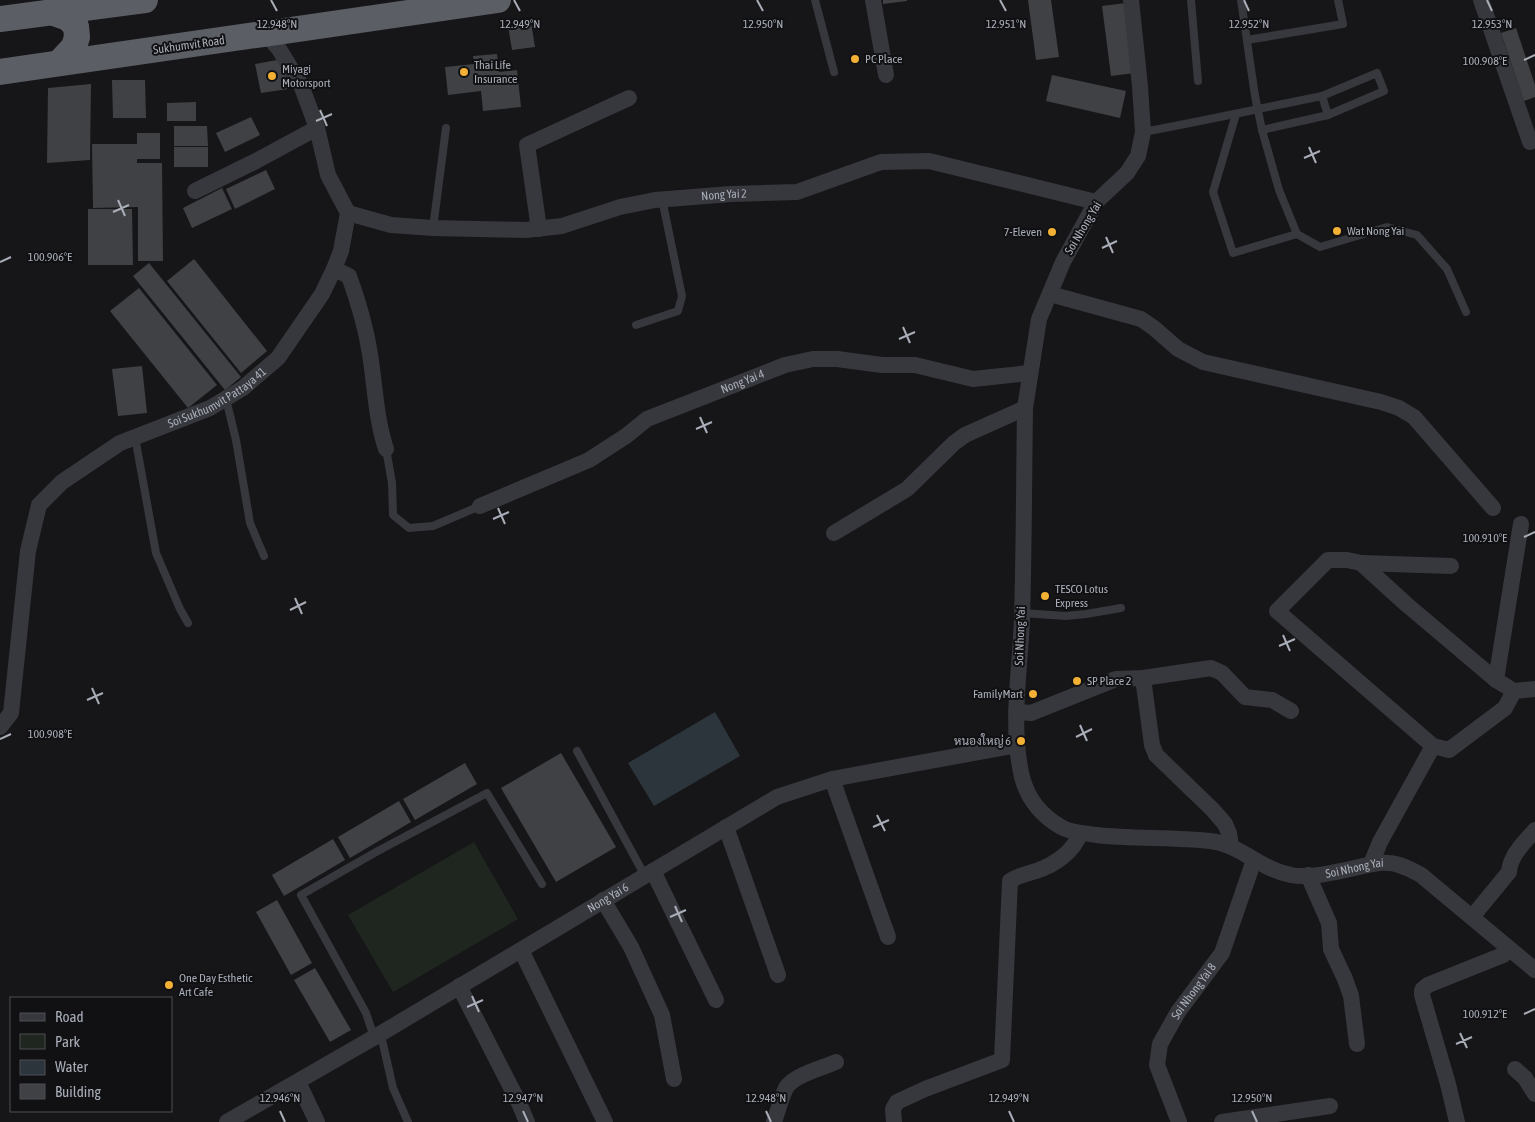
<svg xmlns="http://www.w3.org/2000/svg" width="1535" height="1122" font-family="'Asap Condensed',Sarabun,sans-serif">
	<rect width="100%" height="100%" fill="#161618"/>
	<!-- green -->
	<polygon fill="#1e261f" points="474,842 518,919 393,992 348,915"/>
	<!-- water -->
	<polygon fill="#2c353c" points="715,712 740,756 654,806 628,763"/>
	<!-- building -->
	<g fill="#404145">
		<polygon points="883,0 907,0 907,1 883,4"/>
		<polygon points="1028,0 1051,0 1059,57 1036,60"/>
		<polygon points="1126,3 1135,73 1111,76 1102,6"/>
		<polygon points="531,22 535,47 512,50 508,26"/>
		<polygon points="1516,28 1535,85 1535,97 1524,101 1501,33"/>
		<polygon points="497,54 499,72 517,70 521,107 483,111 481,91 448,95 445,67 474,64 473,56"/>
		<polygon points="283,59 288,89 261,93 255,64"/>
		<polygon points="1052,75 1126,91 1120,118 1046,101"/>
		<polygon points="112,80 145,80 146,118 113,118"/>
		<polygon points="91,84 90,160 47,163 48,88"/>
		<polygon points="196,102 196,121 167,121 167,103"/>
		<polygon points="251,117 260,135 225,152 216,133"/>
		<polygon points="174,126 207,126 208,146 174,146"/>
		<polygon points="137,133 160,133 160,159 137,159 137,163 162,163 163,261 138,261 138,207 93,208 92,144 137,144"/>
		<rect x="174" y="147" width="34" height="20"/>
		<polygon points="266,170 275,189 235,209 226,189"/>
		<polygon points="222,188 232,209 192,228 183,208"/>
		<polygon points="88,209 132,209 133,265 88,265"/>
		<polygon points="194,259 267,351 241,373 167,281"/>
		<polygon points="149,263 241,377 225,390 133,276"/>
		<polygon points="139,288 217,385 188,408 110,311"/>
		<polygon points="142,366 147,413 118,416 112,369"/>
		<polygon points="561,753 616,847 556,882 501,788"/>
		<polygon points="465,763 477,784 415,820 403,799"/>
		<polygon points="399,801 411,822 350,858 338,837"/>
		<polygon points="333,839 345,860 284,896 272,875"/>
		<polygon points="277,900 312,963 291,975 256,912"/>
		<polygon points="315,968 351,1030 330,1042 294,980"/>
	</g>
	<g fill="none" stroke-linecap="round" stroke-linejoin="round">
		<!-- service -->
		<g stroke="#37383d" stroke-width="8">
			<polyline points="815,0 834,72"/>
			<polyline points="1191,0 1198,81"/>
			<polyline points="1247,40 1343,24 1338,0"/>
			<polyline points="1322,96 1377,73 1384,91 1328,115"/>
			<polyline points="1236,114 1213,192 1233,253 1297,234"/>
			<polyline points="1262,130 1279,190 1297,234 1320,247 1387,227 1417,235 1447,269 1466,312"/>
			<path d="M 1143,132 C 1203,121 1262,108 1322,96 L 1328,115 L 1262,130 L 1255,96 L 1241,0"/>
			<polyline points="433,228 446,128"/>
			<polyline points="636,325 678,311 682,296 662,199"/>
			<polyline points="226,399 236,440 250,523 264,556"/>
			<polyline points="135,437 156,553 180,609 188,623"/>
			<polyline points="386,449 392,483 393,515 409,528 433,526 480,506"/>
			<polyline points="1022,613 1066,616 1086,614 1121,608"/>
			<polyline points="577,751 645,876"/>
			<polyline points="380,1034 383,1044 393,1088 408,1122"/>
			<polyline points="374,1037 366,1013 301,895 376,852 487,793 542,884"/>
		</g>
		<!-- minor -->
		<g stroke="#37383d" stroke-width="16">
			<polyline points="873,0 886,75"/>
			<path id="s1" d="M 1131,0 L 1140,86 L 1143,132 L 1138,156 L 1127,173 L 1096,202 L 1063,262 L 1039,319 L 1025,408 C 1024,478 1024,549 1022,619 C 1020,672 1010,725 1022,777 C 1028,800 1041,815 1061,827 C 1071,833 1085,833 1096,835 C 1134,839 1172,837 1210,841 C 1240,844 1261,870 1291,875 C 1310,879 1341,871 1359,867 C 1368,865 1378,862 1388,863 C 1400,863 1411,870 1421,875 L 1535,970"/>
			<polyline points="1481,0 1530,142"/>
			<polyline points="195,191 256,161 317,128"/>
			<path id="s2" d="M 348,213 L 391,225 L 433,228 L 526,230 L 562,226 L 620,207 L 655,200 L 731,194 L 797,192 L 881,162 L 929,161 L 1096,202"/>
			<polyline points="539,229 527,145 629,98"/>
			<path d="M 334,269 L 349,276 C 358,301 366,328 370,354 C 375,386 376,419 386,449"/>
			<polyline points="1050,294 1141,319 1154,328 1178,349 1203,362 1381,402 1399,408 1414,417 1493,508"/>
			<path id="s3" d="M 480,506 L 589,460 L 626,436 L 647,419 L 785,365 L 813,359 L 837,359 L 882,365 L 915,365 L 973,379 L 1029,373"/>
			<polyline points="834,533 907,489 954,443 965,435 1025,408"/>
			<polyline points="1361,563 1451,566"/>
			<polyline points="1143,678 1152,745 1156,755 1213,810 1225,824 1229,833 1231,846"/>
			<polyline points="1496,680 1521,524"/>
			<polyline points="1016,712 1031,713 1116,679 1143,678 1211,668 1222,673 1245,697 1272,700 1291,711"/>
			<path id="s4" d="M 0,727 L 11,713 L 28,551 L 39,505 L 62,482 L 120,443 L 210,408 L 243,388 L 278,358 L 322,294 L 334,269 L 341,251 L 348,213 L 328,175 L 317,128 L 301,85 L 279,49 L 266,34"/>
			<polyline points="1433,746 1277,611 1328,560 1347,560 1361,563 1406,604 1496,680 1514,691"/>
			<polyline points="832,779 888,937"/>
			<polyline points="726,827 778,975"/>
			<polyline points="1371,864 1380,842 1433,746 1449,750 1505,708 1514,691 1535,689"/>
			<polyline points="653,871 716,1000"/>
			<polyline points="1308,875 1329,923 1331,949 1345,979 1351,996 1357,1044"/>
			<polyline points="603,900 631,947 662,1015 674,1079"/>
			<path d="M 1472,917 L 1509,872 C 1510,855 1525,842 1535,830"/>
			<polyline points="521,950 605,1122"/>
			<polyline points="459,986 519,1103 527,1122"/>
			<polyline points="1515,1069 1525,1078 1535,1094"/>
			<polyline points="298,1082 317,1122"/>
			<path id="s5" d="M 227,1122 L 380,1034 L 777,797 L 832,779 L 1017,745"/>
			<path d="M 774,1122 C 778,1111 781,1098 786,1088 C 794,1075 822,1068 836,1062"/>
			<path d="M 894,1122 L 893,1109 L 897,1102 L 925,1089 L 1002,1060 L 1010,881 C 1019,875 1027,874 1036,871 C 1054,865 1074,852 1080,833"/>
			<path id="s6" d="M 1179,1122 L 1157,1065 L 1160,1044 L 1178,1012 L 1222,953 L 1254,860"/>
			<polyline points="1222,1122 1330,1106"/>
			<polyline points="1457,1122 1448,1084 1422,995 1422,990 1428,985 1503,955 1508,948"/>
		</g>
		<!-- trunk -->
		<g stroke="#5b5e65" stroke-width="26">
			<polyline points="51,12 68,18 76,26 77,37 74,47 59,63"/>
			<polyline points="0,19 145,0"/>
			<polyline points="0,72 498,0"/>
		</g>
	</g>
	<!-- ticks -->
	<path fill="none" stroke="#a8adb8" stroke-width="2" d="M 271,0 L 277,11M 514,0 L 520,11M 757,0 L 763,11M 1000,0 L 1006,11M 1244,0 L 1249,11M 1487,0 L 1492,11M 1524,60 L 1535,55M 320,110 L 327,126M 316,121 L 332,114M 1309,147 L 1316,163M 1304,158 L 1320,151M 118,200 L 125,216M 113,212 L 129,205M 1106,237 L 1113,253M 1102,248 L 1117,241M 0,262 L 11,257M 903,327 L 910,343M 899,339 L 915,332M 700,417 L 707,433M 696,429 L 712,422M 498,508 L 505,524M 493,519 L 509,512M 1524,537 L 1535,532M 295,598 L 302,614M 290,610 L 306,602M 1283,635 L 1290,651M 1279,646 L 1295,639M 92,688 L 99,704M 87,700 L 103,693M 1080,725 L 1087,741M 1076,737 L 1092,729M 0,739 L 11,734M 877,815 L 885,831M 873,827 L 889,820M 675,906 L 682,922M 670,917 L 686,910M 472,996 L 479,1012M 467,1007 L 483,1000M 1524,1014 L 1535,1009M 1460,1033 L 1467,1048M 1456,1044 L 1472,1037M 280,1111 L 285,1122M 523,1111 L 528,1122M 766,1111 L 771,1122M 1009,1111 L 1014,1122M 1252,1111 L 1257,1122"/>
	<!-- markers -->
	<g fill="#f2b134" stroke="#111113" stroke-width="2">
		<circle cx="855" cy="59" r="5"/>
		<circle cx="464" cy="72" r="5"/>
		<circle cx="272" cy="76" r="5"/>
		<circle cx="1337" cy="231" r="5"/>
		<circle cx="1052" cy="232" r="5"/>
		<circle cx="1045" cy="596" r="5"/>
		<circle cx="1077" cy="681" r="5"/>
		<circle cx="1033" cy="694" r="5"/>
		<circle cx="1021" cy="741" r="5"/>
		<circle cx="169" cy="985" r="5"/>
	</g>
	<g text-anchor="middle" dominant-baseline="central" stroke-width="4" stroke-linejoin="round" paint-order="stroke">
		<!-- street labels -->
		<g font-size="12" fill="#a8adb8" stroke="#111113">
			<text transform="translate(189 45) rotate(-8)">Sukhumvit Road</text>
			<text stroke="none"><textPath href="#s2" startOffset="382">Nong Yai 2</textPath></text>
			<text transform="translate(1083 228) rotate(-59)">Soi Nhong Yai</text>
			<text stroke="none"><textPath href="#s3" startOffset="292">Nong Yai 4</textPath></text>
			<text stroke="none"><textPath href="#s4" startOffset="438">Soi Sukhumvit Pattaya 41</textPath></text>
			<text transform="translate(1020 636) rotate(-88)">Soi Nhong Yai</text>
			<text stroke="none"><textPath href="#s1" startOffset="1178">Soi Nhong Yai</textPath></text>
			<text stroke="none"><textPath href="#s5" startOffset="442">Nong Yai 6</textPath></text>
			<text stroke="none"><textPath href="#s6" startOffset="145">Soi Nhong Yai 8</textPath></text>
		</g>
		<!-- poi labels -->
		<g font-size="12" fill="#a8adb8" stroke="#111113" text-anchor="start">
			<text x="865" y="59">PC Place</text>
			<text x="474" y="65">Thai Life<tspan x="474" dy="14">Insurance</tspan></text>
			<text x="282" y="69">Miyagi<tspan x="282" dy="14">Motorsport</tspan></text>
			<text x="1347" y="231">Wat Nong Yai</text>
			<text x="1042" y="232" text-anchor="end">7-Eleven</text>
			<text x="1055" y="589">TESCO Lotus<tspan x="1055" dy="14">Express</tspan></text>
			<text x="1087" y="681">SP Place 2</text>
			<text x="1023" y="694" text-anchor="end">FamilyMart</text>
			<text x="1011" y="741" text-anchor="end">หนองใหญ่ 6</text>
			<text x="179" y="978">One Day Esthetic<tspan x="179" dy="14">Art Cafe</tspan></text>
		</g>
	</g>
	<g font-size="12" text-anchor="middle" fill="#a8adb8" stroke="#111113" stroke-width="4" stroke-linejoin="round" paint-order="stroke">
		<text x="277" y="28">12.948°N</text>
		<text x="520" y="28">12.949°N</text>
		<text x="763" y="28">12.950°N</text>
		<text x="1006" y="28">12.951°N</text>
		<text x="1249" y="28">12.952°N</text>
		<text x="1492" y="28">12.953°N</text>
		<text x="1485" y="65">100.908°E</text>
		<text x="50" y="261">100.906°E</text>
		<text x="1485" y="542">100.910°E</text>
		<text x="50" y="738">100.908°E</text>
		<text x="1485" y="1018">100.912°E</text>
		<text x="280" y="1102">12.946°N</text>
		<text x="523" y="1102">12.947°N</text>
		<text x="766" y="1102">12.948°N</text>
		<text x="1009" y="1102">12.949°N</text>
		<text x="1252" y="1102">12.950°N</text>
	</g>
	<!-- legend -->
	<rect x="10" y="997" width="162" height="115" fill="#111113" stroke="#4d4f55"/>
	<rect x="20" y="1013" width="25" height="8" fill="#37383d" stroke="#4d4f55"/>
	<text x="55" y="1022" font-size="15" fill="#a8adb8">Road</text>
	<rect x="20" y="1034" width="25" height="15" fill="#1e261f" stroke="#4d4f55"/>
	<text x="55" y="1047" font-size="15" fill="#a8adb8">Park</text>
	<rect x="20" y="1060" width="25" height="15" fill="#2c353c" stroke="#4d4f55"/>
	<text x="55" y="1072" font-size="15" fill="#a8adb8">Water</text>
	<rect x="20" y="1084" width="25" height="15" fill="#404145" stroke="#4d4f55"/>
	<text x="55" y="1097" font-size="15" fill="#a8adb8">Building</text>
</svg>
